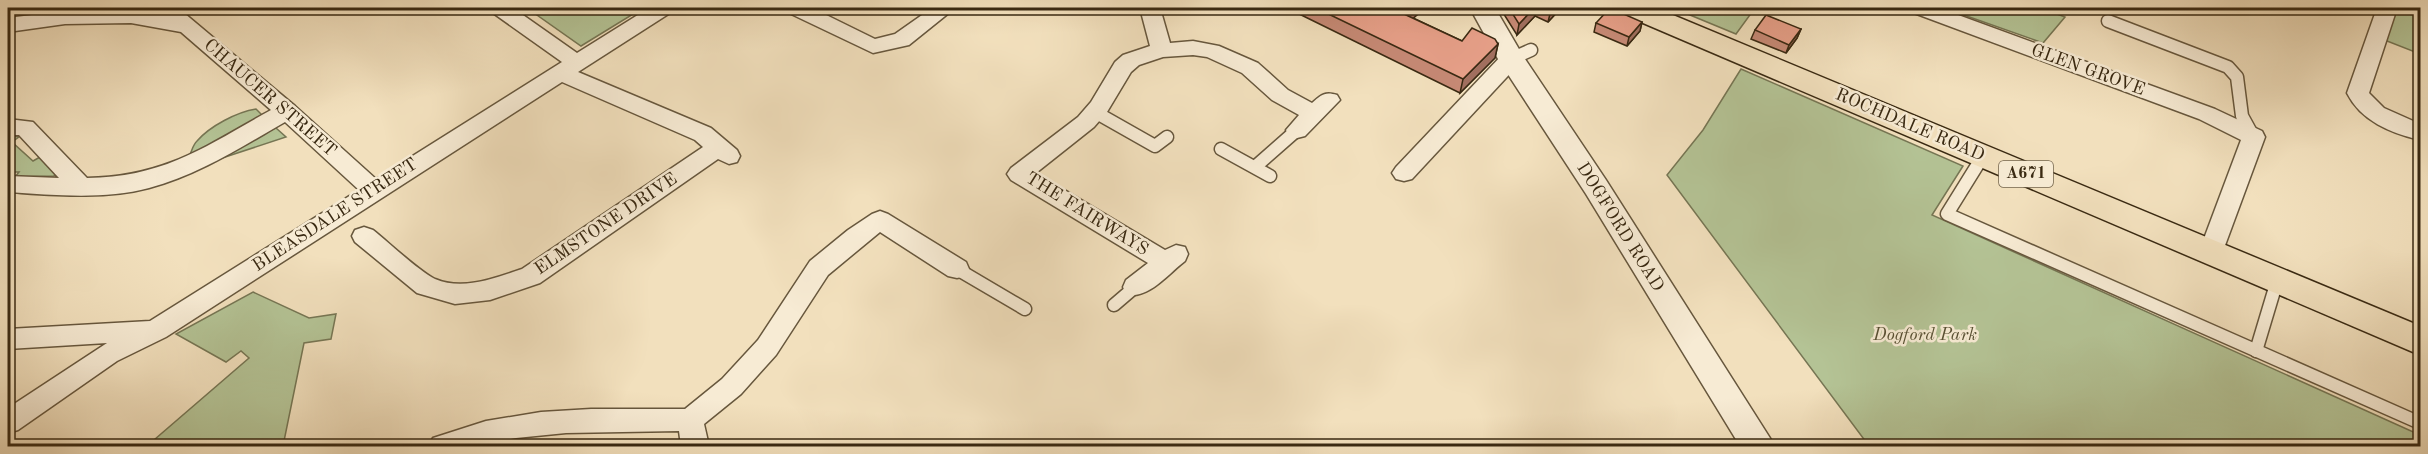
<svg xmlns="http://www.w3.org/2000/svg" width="2428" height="454" font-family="'Old Standard TT',serif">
	<rect width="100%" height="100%" fill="#f2e0bd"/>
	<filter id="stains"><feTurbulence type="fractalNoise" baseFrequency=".00333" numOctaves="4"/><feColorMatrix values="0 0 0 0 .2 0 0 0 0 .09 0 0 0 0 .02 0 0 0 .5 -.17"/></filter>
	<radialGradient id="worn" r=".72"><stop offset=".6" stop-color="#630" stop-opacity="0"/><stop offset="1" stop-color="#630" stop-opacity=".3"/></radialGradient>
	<!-- green -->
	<g fill="#b4c395" stroke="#767654" stroke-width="1.5">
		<polygon points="30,8 145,8 135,11 100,10 16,19"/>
		<polygon points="527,8 643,8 581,46"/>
		<polygon points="1673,8 1755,8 1736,34"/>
		<polygon points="1944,8 2041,8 2065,17 2043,43"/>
		<polygon points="2394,8 2420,8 2420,54 2382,39"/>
		<polygon points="1741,69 1963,166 1932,215 2420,435 2420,446 1869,446 1667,175 1703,130"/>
		<path d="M 256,109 L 264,117 L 188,158 C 192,152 192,146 197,141 C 210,126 237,112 256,109 Z"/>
		<polygon points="276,128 286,137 213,161 272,129"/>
		<polygon points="8,135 19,137 12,142 33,161 40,157 56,173 54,176 15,177 19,172 8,172"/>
		<polygon points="253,292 309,318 336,314 331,339 304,343 283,446 147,446 249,358 241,351 226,362 176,334"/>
	</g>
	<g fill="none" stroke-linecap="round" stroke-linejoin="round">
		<!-- service casing -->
		<g stroke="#67573d" stroke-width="15">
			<g id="service">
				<polyline points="2108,21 2228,67 2237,77 2242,116 2253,136"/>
				<polyline points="1511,59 1531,50"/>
				<polyline points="1095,112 1155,146 1167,137"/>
				<polyline points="1221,149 1270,176"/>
				<polyline points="1983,156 1947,214 2420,423"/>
				<polyline points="1255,167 1297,130"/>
				<polyline points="957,269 1025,309"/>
				<polyline points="1114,305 1135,287"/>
				<polyline points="2256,351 2277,281"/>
			</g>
		</g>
		<!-- minor casing -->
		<g stroke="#67573d" stroke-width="3">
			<g id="minor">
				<path d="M 156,8 L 178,8 L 295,106 L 376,179 L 562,62 L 493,13 L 490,8 L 513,8 L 577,53 L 649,8 L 673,8 L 670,13 L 578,72 L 711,128 L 737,150 L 740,156 L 737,162 L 729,164 L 718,159 L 540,283 L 490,300 L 455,304 L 417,293 L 355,242 L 352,236 L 355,230 L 364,227 L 373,230 C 387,241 420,272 435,279 C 463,291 495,278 522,269 L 703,147 L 695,140 L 562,82 L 166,337 L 117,361 L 18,430 L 8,433 L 8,408 L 107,343 L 8,349 L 8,329 L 150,321 L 359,190 L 285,122 C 241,147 198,175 149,188 C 104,200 54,195 8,192 L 8,176 L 59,178 L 19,135 L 8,135 L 8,119 L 33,122 L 87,178 C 165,177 206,146 271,110 L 181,32 L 131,23 L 65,24 L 8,32 L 8,18 C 60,11 110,6 161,15 Z"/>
				<polygon points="786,8 812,8 875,39 895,34 932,8 955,8 909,45 873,53 789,13"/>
				<path d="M 1140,8 L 1160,8 L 1170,43 L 1193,41 L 1219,46 L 1258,63 L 1288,90 L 1312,103 C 1321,95 1325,91 1337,95 L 1340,100 L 1305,136 L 1297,138 L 1289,136 L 1286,130 L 1299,115 L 1272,100 L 1242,73 L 1207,57 L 1193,55 L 1163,57 L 1139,65 L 1131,72 L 1107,112 L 1094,127 L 1036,173 L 1165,250 L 1176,245 L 1185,247 L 1188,254 L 1185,261 C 1169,273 1147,301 1126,294 L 1123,287 L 1126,280 L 1148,263 L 1011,180 L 1007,174 L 1011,168 L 1078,117 L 1091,102 L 1115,62 L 1123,55 L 1150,46 Z"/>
				<polygon points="1911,8 1939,8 2215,109 2262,131 2265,137 2220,259 2211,261 2202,259 2199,252 2241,140 2199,119 1914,13"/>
				<path d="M 2377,8 L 2397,8 L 2369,93 L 2384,108 L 2420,124 L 2420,140 C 2391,133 2361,121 2347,93 Z"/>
				<polygon points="1511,52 1519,54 1522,59 1519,64 1412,179 1404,181 1396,179 1392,173 1396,167 1503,54"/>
				<polygon points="880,211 888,214 966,262 969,269 966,276 957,278 948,276 880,232 828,275 776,355 741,394 704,424 709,446 681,446 679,431 566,433 516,438 476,446 429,446 433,438 486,421 541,412 591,409 685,409 722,379 758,340 810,261 848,230 872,214"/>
			</g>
		</g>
		<!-- tertiary casing -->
		<g stroke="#67573d" stroke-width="3">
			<polygon id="tertiary" points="1470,8 1495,8 1523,56 1606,180 1775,446 1740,446 1586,194 1498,59"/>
		</g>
		<!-- primary casing -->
		<g stroke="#392912" stroke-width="3">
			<polygon id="primary" points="1618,8 1656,8 2420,326 2420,355 1622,14"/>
		</g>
		<!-- service -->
		<use href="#service" stroke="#f7ebd4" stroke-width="12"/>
		<!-- minor -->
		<use href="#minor" fill="#f7ebd4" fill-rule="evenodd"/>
		<!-- tertiary -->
		<use href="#tertiary" fill="#f7ebd4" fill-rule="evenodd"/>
		<!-- primary -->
		<use href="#primary" fill="#f2e0bd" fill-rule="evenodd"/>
	</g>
	<!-- wall -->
	<g fill="#c68975" stroke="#392912" stroke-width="1.5">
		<polygon points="1287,8 1425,8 1413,18 1462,41 1498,44 1495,58 1460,93"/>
		<polygon points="1500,8 1561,8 1548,22 1535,16 1517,35"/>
		<polygon points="1642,22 1640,31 1627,46 1594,32 1596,23"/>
		<polygon points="1801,29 1797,38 1786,53 1751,39 1755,30"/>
	</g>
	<!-- shaded-wall -->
	<g fill="#a16f5f" stroke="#392912" stroke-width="1.5">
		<polygon points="1412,8 1425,8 1402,28 1404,14"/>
		<polygon points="1534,8 1537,8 1535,16 1517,35 1519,24"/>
		<polygon points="1553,8 1561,8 1548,22 1551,10"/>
		<polygon points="1642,22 1640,31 1627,46 1629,37"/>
		<polygon points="1801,29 1797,38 1786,53 1789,45"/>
		<polygon points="1498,44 1495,58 1460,93 1463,79"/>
	</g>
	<!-- building -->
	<g fill="#e69f88" stroke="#392912" stroke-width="1.5">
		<polygon points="1316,8 1412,8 1404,14 1462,41 1472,28 1495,39 1498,44 1463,79"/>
		<polygon points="1509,8 1534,8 1519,24"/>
		<polygon points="1610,8 1642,22 1629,37 1596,23"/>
		<polygon points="1766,15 1801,29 1789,45 1755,30"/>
	</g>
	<g text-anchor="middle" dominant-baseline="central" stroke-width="5" stroke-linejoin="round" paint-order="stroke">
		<!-- shield labels -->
		<rect fill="#f7ebd4" stroke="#72634c" stroke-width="1.5" x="1999" y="161" width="54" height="26" rx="4.5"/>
		<g font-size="16" font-weight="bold" fill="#392912">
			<text x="2026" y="174">A671</text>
		</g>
		<!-- street labels -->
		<g font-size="18" fill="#392912" stroke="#f7ebd4">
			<text transform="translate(2088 70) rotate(20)">GLEN GROVE</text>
			<text transform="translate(270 98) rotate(41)">CHAUCER STREET</text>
			<text transform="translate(1910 125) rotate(23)">ROCHDALE ROAD</text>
			<text transform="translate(1087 214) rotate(32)">THE FAIRWAYS</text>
			<text transform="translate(335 215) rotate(-33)">BLEASDALE STREET</text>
			<text transform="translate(606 224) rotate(-34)">ELMSTONE DRIVE</text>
			<text transform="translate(1620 227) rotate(58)">DOGFORD ROAD</text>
		</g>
		<!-- park labels -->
		<g font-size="18" font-style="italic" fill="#585033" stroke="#f7ebd4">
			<text x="1925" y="335">Dogford Park</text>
		</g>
	</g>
	<!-- margin -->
	<rect width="2428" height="454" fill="none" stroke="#f2e0bd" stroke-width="30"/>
	<rect x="9" y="9" width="2410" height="436" fill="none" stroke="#392912" stroke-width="3"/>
	<rect x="15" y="15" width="2398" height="424" fill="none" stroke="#392912" stroke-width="1.5"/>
	<rect width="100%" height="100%" filter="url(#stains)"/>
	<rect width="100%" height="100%" fill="url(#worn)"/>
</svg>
